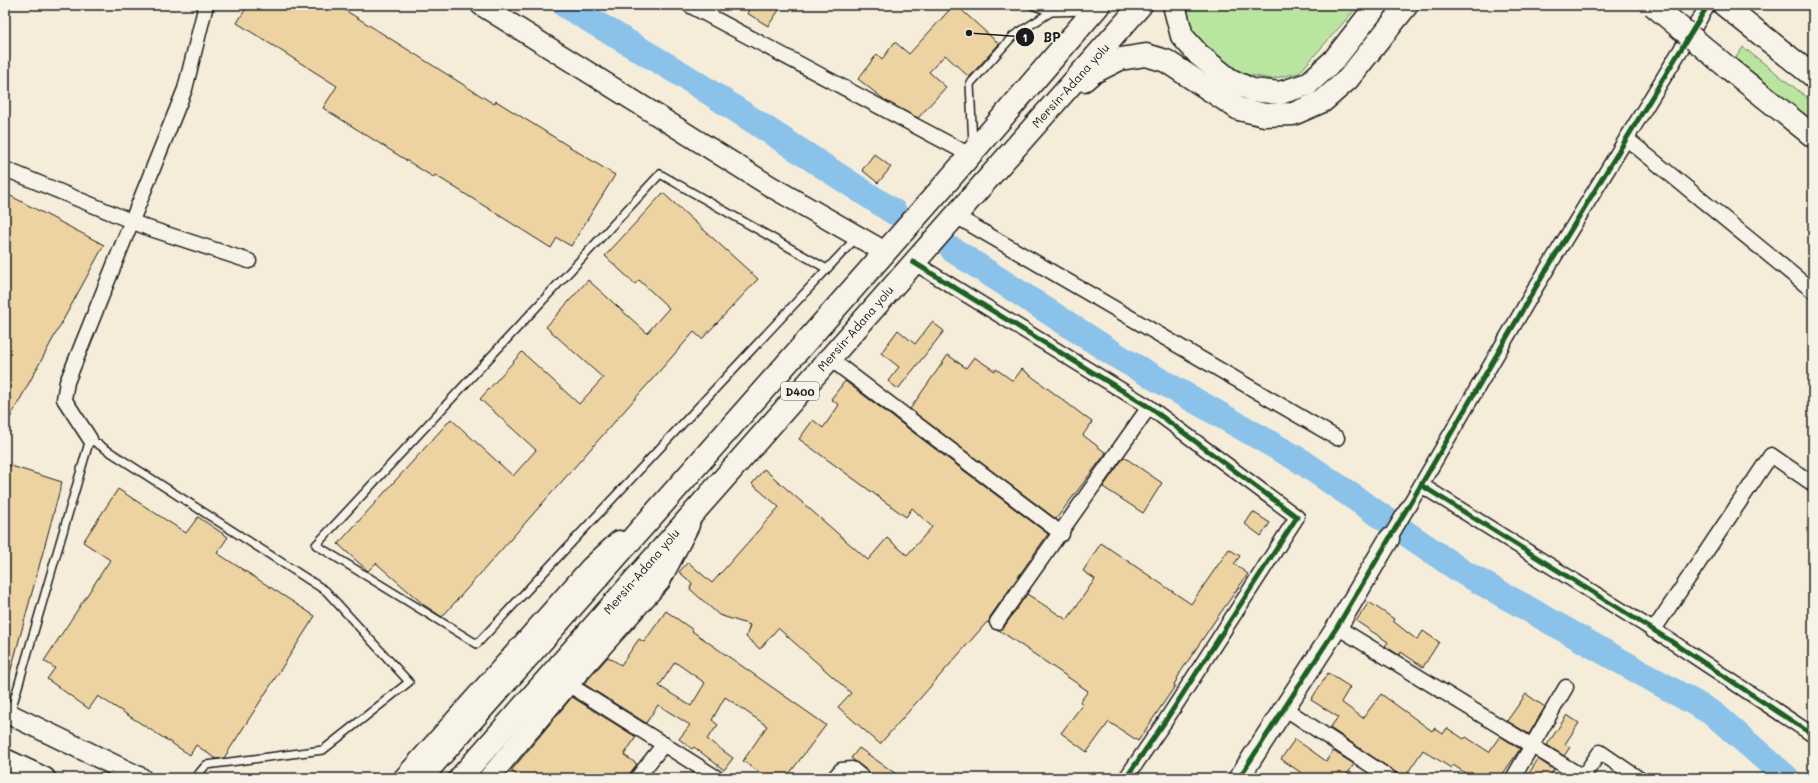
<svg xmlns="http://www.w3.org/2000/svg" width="1818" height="783" font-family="Mali,sans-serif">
	<rect width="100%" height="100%" fill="#f5edda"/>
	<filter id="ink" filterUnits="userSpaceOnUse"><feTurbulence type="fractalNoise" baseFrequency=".025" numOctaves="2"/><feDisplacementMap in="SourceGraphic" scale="8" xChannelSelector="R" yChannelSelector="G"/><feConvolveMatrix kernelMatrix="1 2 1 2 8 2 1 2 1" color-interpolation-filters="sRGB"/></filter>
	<g filter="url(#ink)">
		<!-- green -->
		<g fill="#bae5a1" stroke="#6b805e">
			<polygon points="1186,5 1359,5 1299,73 1271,79 1245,74 1210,53 1185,23"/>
			<polygon points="1743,47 1813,102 1813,121 1735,59"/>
		</g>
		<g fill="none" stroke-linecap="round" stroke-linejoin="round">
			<!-- river -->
			<g stroke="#8bc2ea" stroke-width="26">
				<polyline points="565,5 686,77 894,212"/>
				<polyline points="953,250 1122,359 1301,461 1461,571 1714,714 1787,778"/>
			</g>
		</g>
		<!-- building -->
		<g fill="#edd3a2" stroke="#1c1c1c" fill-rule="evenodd">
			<polygon points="248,5 337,5 494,104 496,101 615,175 571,246 557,238 551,248 435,175 433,177 323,108 337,86 237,23"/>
			<polygon points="752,5 772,5 779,10 768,26 747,13"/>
			<polygon points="954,5 956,5 999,44 969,77 945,55 929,72 946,87 918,118 886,101 858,79 877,54 882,59 895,42 909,54"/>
			<polygon points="874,154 891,167 878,183 862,170"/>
			<polygon points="5,193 104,245 5,427"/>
			<polygon points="663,193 758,279 702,339 694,332 442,617 424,605 376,563 368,571 338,544 451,419 513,476 536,450 480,399 522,352 579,404 603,378 546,327 588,280 647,333 669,308 639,280 635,284 605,256"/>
			<polygon points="932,322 944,331 898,389 888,381 899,367 881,353 898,330 915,344"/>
			<polygon points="948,355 966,368 974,357 995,371 996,369 1013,381 1022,369 1092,422 1083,435 1106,453 1056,519 910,409"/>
			<polygon points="845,381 1048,534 990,617 989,623 987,622 880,744 838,707 851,693 778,628 760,649 746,637 750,625 719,615 690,589 692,583 679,572 688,562 712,583 779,507 752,484 764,469 868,560 887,538 907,555 932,527 912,508 906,517 799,439 813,420 823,428 839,405 831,399"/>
			<polygon points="1124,457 1162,483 1143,513 1103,487"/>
			<polygon points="5,464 62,482 9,677 5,676"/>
			<polygon points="118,489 186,533 198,517 228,537 217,553 315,616 224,758 216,759 196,745 190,755 98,696 89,709 47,679 55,668 44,661 110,560 83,542"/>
			<polygon points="1253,512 1270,523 1261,536 1245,524"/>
			<polygon points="1101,543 1191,604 1229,549 1240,556 1234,564 1248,574 1214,622 1180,673 1174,685 1175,686 1138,741 1109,722 1087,752 1061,733 1083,704 1080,702 1088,691 999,630 1004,627 1027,594 1067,620 1095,579 1083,571"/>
			<polygon points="1369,602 1394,619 1393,621 1417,640 1423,631 1439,642 1423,667 1401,652 1399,655 1385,646 1388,642 1356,621"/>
			<path d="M 666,611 L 693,630 L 692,631 L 826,725 L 786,778 L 780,778 L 773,773 L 768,778 L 743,761 L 767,726 L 725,697 L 712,720 L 718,725 L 707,739 L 733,758 L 724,770 L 694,747 L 692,749 L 679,739 L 690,725 L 658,705 L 646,723 L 584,684 L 608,657 L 621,665 L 639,639 L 644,642 ZM 675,662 L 705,683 L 691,706 L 659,686 Z"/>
			<polygon points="1328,673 1350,687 1341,702 1363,718 1381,694 1432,731 1434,728 1443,734 1447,728 1464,739 1466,737 1489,752 1500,736 1520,749 1500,778 1473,778 1453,765 1451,768 1423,750 1404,778 1330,728 1338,717 1311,700"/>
			<polygon points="1526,694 1545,707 1529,734 1507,721"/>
			<polygon points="572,697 636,737 624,755 637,764 630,773 629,778 521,778 511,771"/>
			<polygon points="1567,715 1579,723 1565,744 1570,747 1564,756 1547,745"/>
			<polygon points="1295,739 1326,761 1333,751 1354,764 1345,778 1309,778 1281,759"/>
			<polygon points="859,748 902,778 871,778 868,771 851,758"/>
			<polygon points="1538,759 1554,770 1549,778 1526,778"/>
		</g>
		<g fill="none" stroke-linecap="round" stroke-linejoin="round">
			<!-- lane casing -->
			<g stroke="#1c1c1c" stroke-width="10">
				<g id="lane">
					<polyline points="1032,5 1051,12"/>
					<polyline points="973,145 970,84 1013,36 1051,12 1088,11"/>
					<polyline points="827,269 660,174 316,545 477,644 827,269 857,237"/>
					<polyline points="5,724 10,714 90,439 326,591 409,682 323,750 206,765 195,778"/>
				</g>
			</g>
			<!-- street casing -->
			<g stroke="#1c1c1c" stroke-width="17">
				<g id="street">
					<polyline points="689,5 970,155"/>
					<polyline points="1627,139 1813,291"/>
					<polyline points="5,169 148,228 249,261"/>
					<polyline points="954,215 1337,438"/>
					<polyline points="913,262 1149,407 1297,517 1166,720 1126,778"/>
					<polyline points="829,358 1062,534"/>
					<polyline points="90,439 64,399 67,382 185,89 206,5"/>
					<polyline points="1421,485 1536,287 1708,5"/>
					<polyline points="1389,539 1421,485 1674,643 1813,735"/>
					<polyline points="997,622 1149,407"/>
					<polyline points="1337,627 1583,777"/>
					<polyline points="1653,631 1771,455 1813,484"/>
					<polyline points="568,684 717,778"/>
					<polyline points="1284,708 1390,778"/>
					<polyline points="637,778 664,744"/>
					<polyline points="834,778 841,770 852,769 863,778"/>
					<polyline points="1513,778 1566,687"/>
					<polyline points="1582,778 1600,752 1638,778"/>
				</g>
			</g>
			<!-- secondary casing -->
			<g stroke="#1c1c1c" stroke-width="23">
				<g id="secondary">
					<polyline points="481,5 770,186 885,252"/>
					<polyline points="5,712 141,778"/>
					<polyline points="5,759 45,778"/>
					<polyline points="404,778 591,567 619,541"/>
					<polyline points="489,778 568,684 660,581 689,525"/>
					<polyline points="1239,778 1337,627 1389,539"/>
				</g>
			</g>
			<!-- primary casing -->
			<g stroke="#1c1c1c" stroke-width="25">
				<g id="primary">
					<polyline points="1724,5 1813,76"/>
					<polyline points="1727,67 1813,136"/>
				</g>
			</g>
			<!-- highway casing -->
			<g stroke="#1c1c1c" stroke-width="25">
				<g id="highway">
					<polyline points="1176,5 1175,9 1182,36 1199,55 1230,80 1252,90 1280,93 1308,84 1334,60 1377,5"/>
					<polyline points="1084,80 1092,73 1120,59 1146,55 1166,61 1239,109 1265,115 1293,114 1323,101 1348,79 1407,5"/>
					<polyline points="421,778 947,182 1099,5"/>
					<polyline points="460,778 1141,5"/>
				</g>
			</g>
			<!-- lane -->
			<use href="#lane" stroke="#f7f3e8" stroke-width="7"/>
			<!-- street -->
			<use href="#street" stroke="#f7f3e8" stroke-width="14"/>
			<!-- secondary -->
			<use href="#secondary" stroke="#f7f3e8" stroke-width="20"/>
			<!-- primary -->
			<use href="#primary" stroke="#f7f3e8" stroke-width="22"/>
			<!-- highway -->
			<use href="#highway" stroke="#f7f3e8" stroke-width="22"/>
			<!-- primary-bridge casing -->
			<g stroke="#1c1c1c" stroke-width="25" stroke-linecap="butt">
				<polyline id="primary-bridge" points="1653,5 1727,67"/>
			</g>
			<!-- primary-bridge -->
			<use href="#primary-bridge" stroke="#f7f3e8" stroke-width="22"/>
			<!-- cycleway casing -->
			<g stroke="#f7f3e8" stroke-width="8">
				<g id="cycleway">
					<polyline points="913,262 1149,407 1297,517 1166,720 1126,778"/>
					<polyline points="1421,485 1536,287 1708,5"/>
					<polyline points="1239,778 1337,627 1421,485 1674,643 1813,735"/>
				</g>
			</g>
			<!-- cycleway -->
			<use href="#cycleway" stroke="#1b5e20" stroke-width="5"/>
		</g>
	</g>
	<g text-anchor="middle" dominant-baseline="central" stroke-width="3" stroke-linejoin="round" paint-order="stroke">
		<!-- shield labels -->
		<rect fill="#f7f3e8" stroke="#5e5c59" stroke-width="1" x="781" y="382" width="38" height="18" rx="3"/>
		<g font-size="11" font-weight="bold" fill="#1c1c1c">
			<text x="800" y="391">D400</text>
		</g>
		<!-- street labels -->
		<g font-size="12" fill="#1c1c1c" stroke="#f7f3e8">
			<text transform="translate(1070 85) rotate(-48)">Mersin-Adana yolu</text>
			<text transform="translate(855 328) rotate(-49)">Mersin-Adana yolu</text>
			<text transform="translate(641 571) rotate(-49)">Mersin-Adana yolu</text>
		</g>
	</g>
	<!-- callouts -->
	<path fill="none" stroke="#1c1c1c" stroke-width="1.5" d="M969 33L1025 37"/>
	<g fill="#1c1c1c" stroke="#f7f3e8" stroke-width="1.5">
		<circle cx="969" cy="33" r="4"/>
		<circle cx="1025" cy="37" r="10"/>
	</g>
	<g font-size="12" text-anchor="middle" font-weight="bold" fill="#fff">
		<text x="1025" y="42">1</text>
	</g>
	<g font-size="13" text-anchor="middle" font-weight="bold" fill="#1c1c1c" stroke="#f7f3e8" stroke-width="3" stroke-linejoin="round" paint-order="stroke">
		<text x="1052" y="42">BP</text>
	</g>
	<!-- margin -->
	<rect width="1818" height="783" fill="none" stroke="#f7f3e8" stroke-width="20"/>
	<rect x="10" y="10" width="1798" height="763" fill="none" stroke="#1c1c1c" stroke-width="1.5" filter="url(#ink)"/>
</svg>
